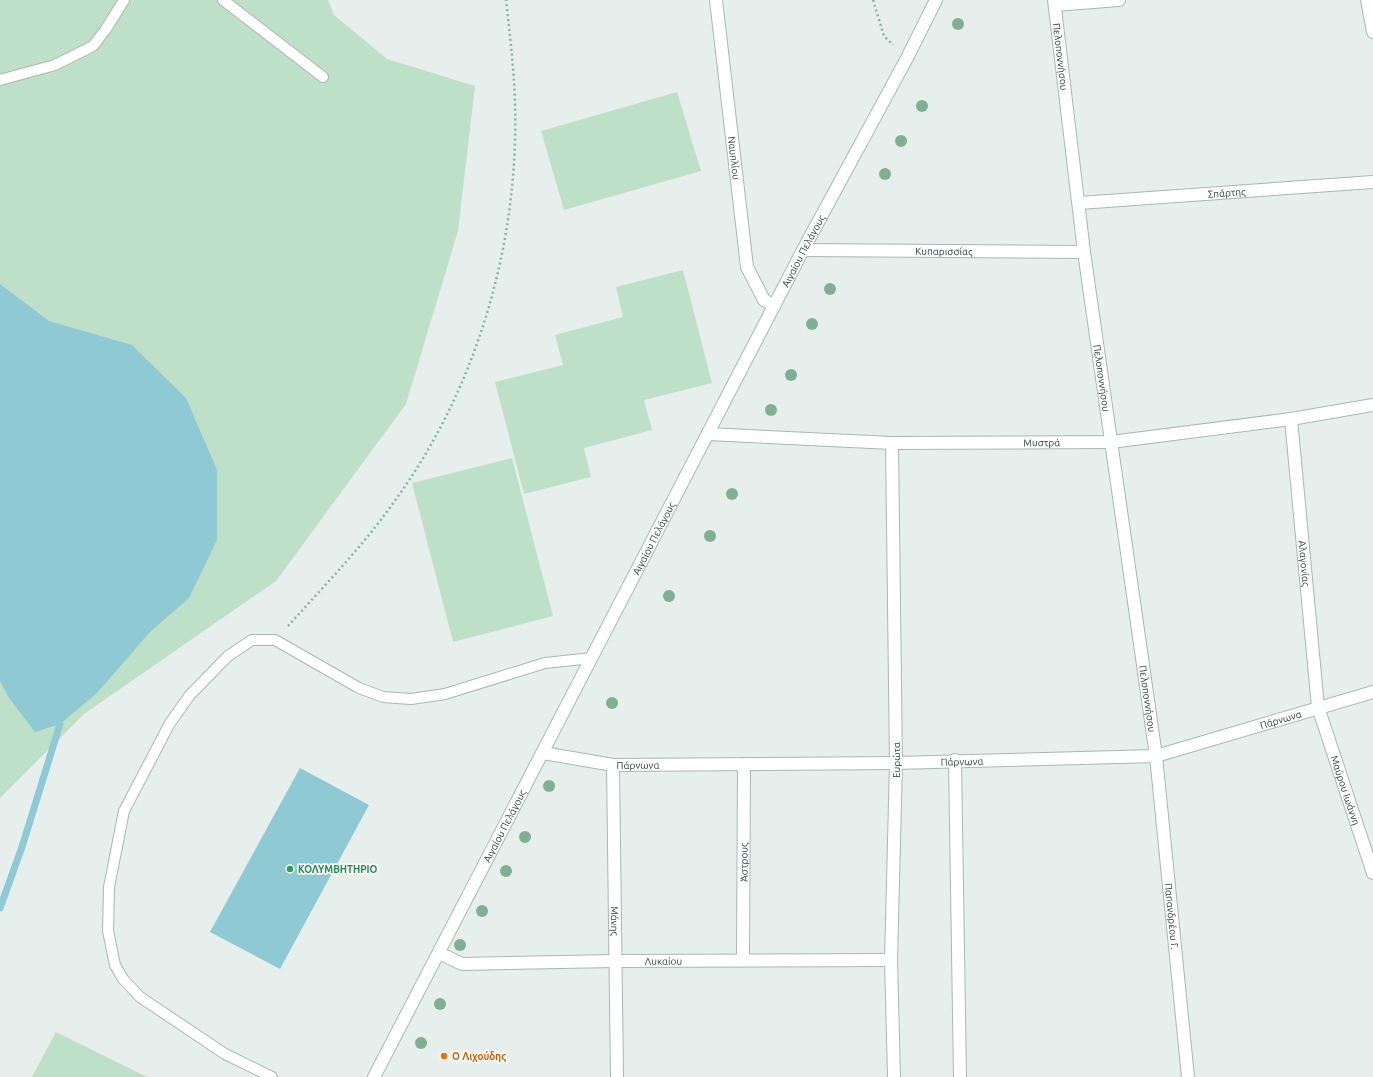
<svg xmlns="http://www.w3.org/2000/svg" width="1373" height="1077" font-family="Ubuntu,sans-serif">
	<rect width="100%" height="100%" fill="#e6efeb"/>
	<!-- green -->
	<g fill="#bfe0c8">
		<polygon points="0,0 328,0 334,15 387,59 475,86 458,231 406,404 276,581 84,714 0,798"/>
		<polygon points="677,92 701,171 564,210 541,131"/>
		<polygon points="683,270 712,383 644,400 652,430 584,448 591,477 524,494 495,382 563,365 555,335 623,317 616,287"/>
		<polygon points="512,458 553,616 453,642 412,483"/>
		<polygon points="56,1032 147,1077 32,1077"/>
	</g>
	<!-- water -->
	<g fill="#8ec9d4">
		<polygon points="0,284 49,321 132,345 186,398 217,470 217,540 189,598 150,632 97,693 60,724 35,732 9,698 0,681"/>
		<polygon points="300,768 369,805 280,969 210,932"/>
	</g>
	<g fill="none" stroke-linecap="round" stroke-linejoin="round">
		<!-- stream -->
		<polyline stroke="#8ec9d4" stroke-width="7" points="0,908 22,847 60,724"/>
		<!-- lane casing -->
		<g stroke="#a8b8b2" stroke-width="12">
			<g id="lane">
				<polyline points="223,0 323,77"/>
				<polyline points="0,80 55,65 93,46 106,29 124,0"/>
				<polyline points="272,1077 225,1054 140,997 123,979 115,965 108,931 109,887 124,811 170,723 190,695 228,656 252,640 275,640 359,688 383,697 411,699 445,694 545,663 592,658"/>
			</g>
		</g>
		<!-- street casing -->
		<g stroke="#a8b8b2" stroke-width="14">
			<g id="street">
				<path id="s1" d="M 716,0 L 747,267 L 764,300 L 774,306"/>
				<path id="s2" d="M 1054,0 L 1084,252 L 1156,756 L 1188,1077"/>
				<polyline points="1367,0 1373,32"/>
				<polyline points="1055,5 1119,0"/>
				<path id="s3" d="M 1079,203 L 1373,182"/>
				<path id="s4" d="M 803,250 L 1084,252"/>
				<path id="s5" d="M 1291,419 L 1318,707 L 1373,873"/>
				<path id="s6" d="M 708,434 L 892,443 L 1111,442 L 1291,419 L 1373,405"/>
				<polyline points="892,443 896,763 891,960 894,1077"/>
				<path id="s7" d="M 543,753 L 613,765 L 896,763 L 1156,756 L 1373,692"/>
				<polyline points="955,760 960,1077"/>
				<path id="s8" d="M 613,765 L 617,1077"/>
				<path id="s9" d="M 439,953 L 462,964 L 615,961 L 891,960"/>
				<path id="s10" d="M 743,960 L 744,764"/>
			</g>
		</g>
		<!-- secondary casing -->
		<g stroke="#a4bbb3" stroke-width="14">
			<g id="secondary">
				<path id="s11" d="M 374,1077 L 803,250 L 907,58 L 936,0"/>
			</g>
		</g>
		<!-- path -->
		<g stroke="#86b3a5" stroke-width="2.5" stroke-dasharray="2 3" stroke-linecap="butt">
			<polyline points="873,0 884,36 893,45"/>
			<path d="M 288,626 C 324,586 363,546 394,502 C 477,388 519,244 515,104 C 514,69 510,35 506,0"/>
		</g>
		<!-- lane -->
		<use href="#lane" stroke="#fff" stroke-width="10"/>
		<!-- street -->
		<use href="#street" stroke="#fff" stroke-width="12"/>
		<!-- secondary -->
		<use href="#secondary" stroke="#fff" stroke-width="12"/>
	</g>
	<!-- trees -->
	<g fill="#80af93">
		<circle cx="958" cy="24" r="6"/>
		<circle cx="922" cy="106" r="6"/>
		<circle cx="901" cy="141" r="6"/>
		<circle cx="885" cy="174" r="6"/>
		<circle cx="830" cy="289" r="6"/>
		<circle cx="812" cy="324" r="6"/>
		<circle cx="791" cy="375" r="6"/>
		<circle cx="771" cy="410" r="6"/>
		<circle cx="732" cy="494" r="6"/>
		<circle cx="710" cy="536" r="6"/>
		<circle cx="669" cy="596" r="6"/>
		<circle cx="612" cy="703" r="6"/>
		<circle cx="549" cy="786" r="6"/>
		<circle cx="525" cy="837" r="6"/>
		<circle cx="506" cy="871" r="6"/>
		<circle cx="482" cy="911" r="6"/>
		<circle cx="460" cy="945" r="6"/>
		<circle cx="440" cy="1004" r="6"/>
		<circle cx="421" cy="1043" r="6"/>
	</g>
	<!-- markers -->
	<circle fill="#2e9e5b" stroke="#f7fbf9" stroke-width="1.5" cx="290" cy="869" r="4"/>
	<circle fill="#e8710a" stroke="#f7fbf9" stroke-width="1.5" cx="444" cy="1056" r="4"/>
	<g text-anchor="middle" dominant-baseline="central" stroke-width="3.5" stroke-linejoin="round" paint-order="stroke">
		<!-- street labels -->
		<g font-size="10" fill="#24423a" stroke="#f7fbf9">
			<text stroke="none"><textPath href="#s2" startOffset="57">Πελοποννήσου</textPath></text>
			<text stroke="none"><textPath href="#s1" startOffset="159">Ναυπλίου</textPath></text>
			<text stroke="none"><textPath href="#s3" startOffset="148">Σπάρτης</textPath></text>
			<text stroke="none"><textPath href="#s11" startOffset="931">Αιγαίου Πελάγους</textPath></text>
			<text stroke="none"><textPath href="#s4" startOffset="141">Κυπαρισσίας</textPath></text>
			<text stroke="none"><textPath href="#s2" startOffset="381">Πελοποννήσου</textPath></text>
			<text stroke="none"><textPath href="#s6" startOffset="334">Μυστρά</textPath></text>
			<text stroke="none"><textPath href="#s11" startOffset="607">Αιγαίου Πελάγους</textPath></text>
			<text stroke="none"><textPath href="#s5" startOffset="145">Αλαγονίας</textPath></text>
			<text stroke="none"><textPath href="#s2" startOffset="705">Πελοποννήσου</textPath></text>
			<text stroke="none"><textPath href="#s7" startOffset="744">Πάρνωνα</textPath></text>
			<text transform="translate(896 760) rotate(-90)">Ευρώτα</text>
			<text stroke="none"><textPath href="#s7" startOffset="420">Πάρνωνα</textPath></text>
			<text stroke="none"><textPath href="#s7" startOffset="96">Πάρνωνα</textPath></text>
			<text stroke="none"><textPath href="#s5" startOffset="377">Μαύρου Ιωάννη</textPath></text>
			<text stroke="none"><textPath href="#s11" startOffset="283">Αιγαίου Πελάγους</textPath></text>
			<text stroke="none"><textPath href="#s10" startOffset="98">Άστρους</textPath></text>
			<text stroke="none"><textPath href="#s2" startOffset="924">Παπανδρέου Γ.</textPath></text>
			<text stroke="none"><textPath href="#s8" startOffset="156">Μάνης</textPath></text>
			<text stroke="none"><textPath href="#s9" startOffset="227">Λυκαίου</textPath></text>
		</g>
		<!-- leisure labels -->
		<g font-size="10" font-weight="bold" fill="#27864d" stroke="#f7fbf9" text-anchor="start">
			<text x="298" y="869">ΚΟΛΥΜΒΗΤΗΡΙΟ</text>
		</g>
		<!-- food labels -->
		<g font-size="10" font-weight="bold" fill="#c56008" stroke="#f7fbf9" text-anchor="start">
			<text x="452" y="1056">Ο Λιχούδης</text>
		</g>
	</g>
</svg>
